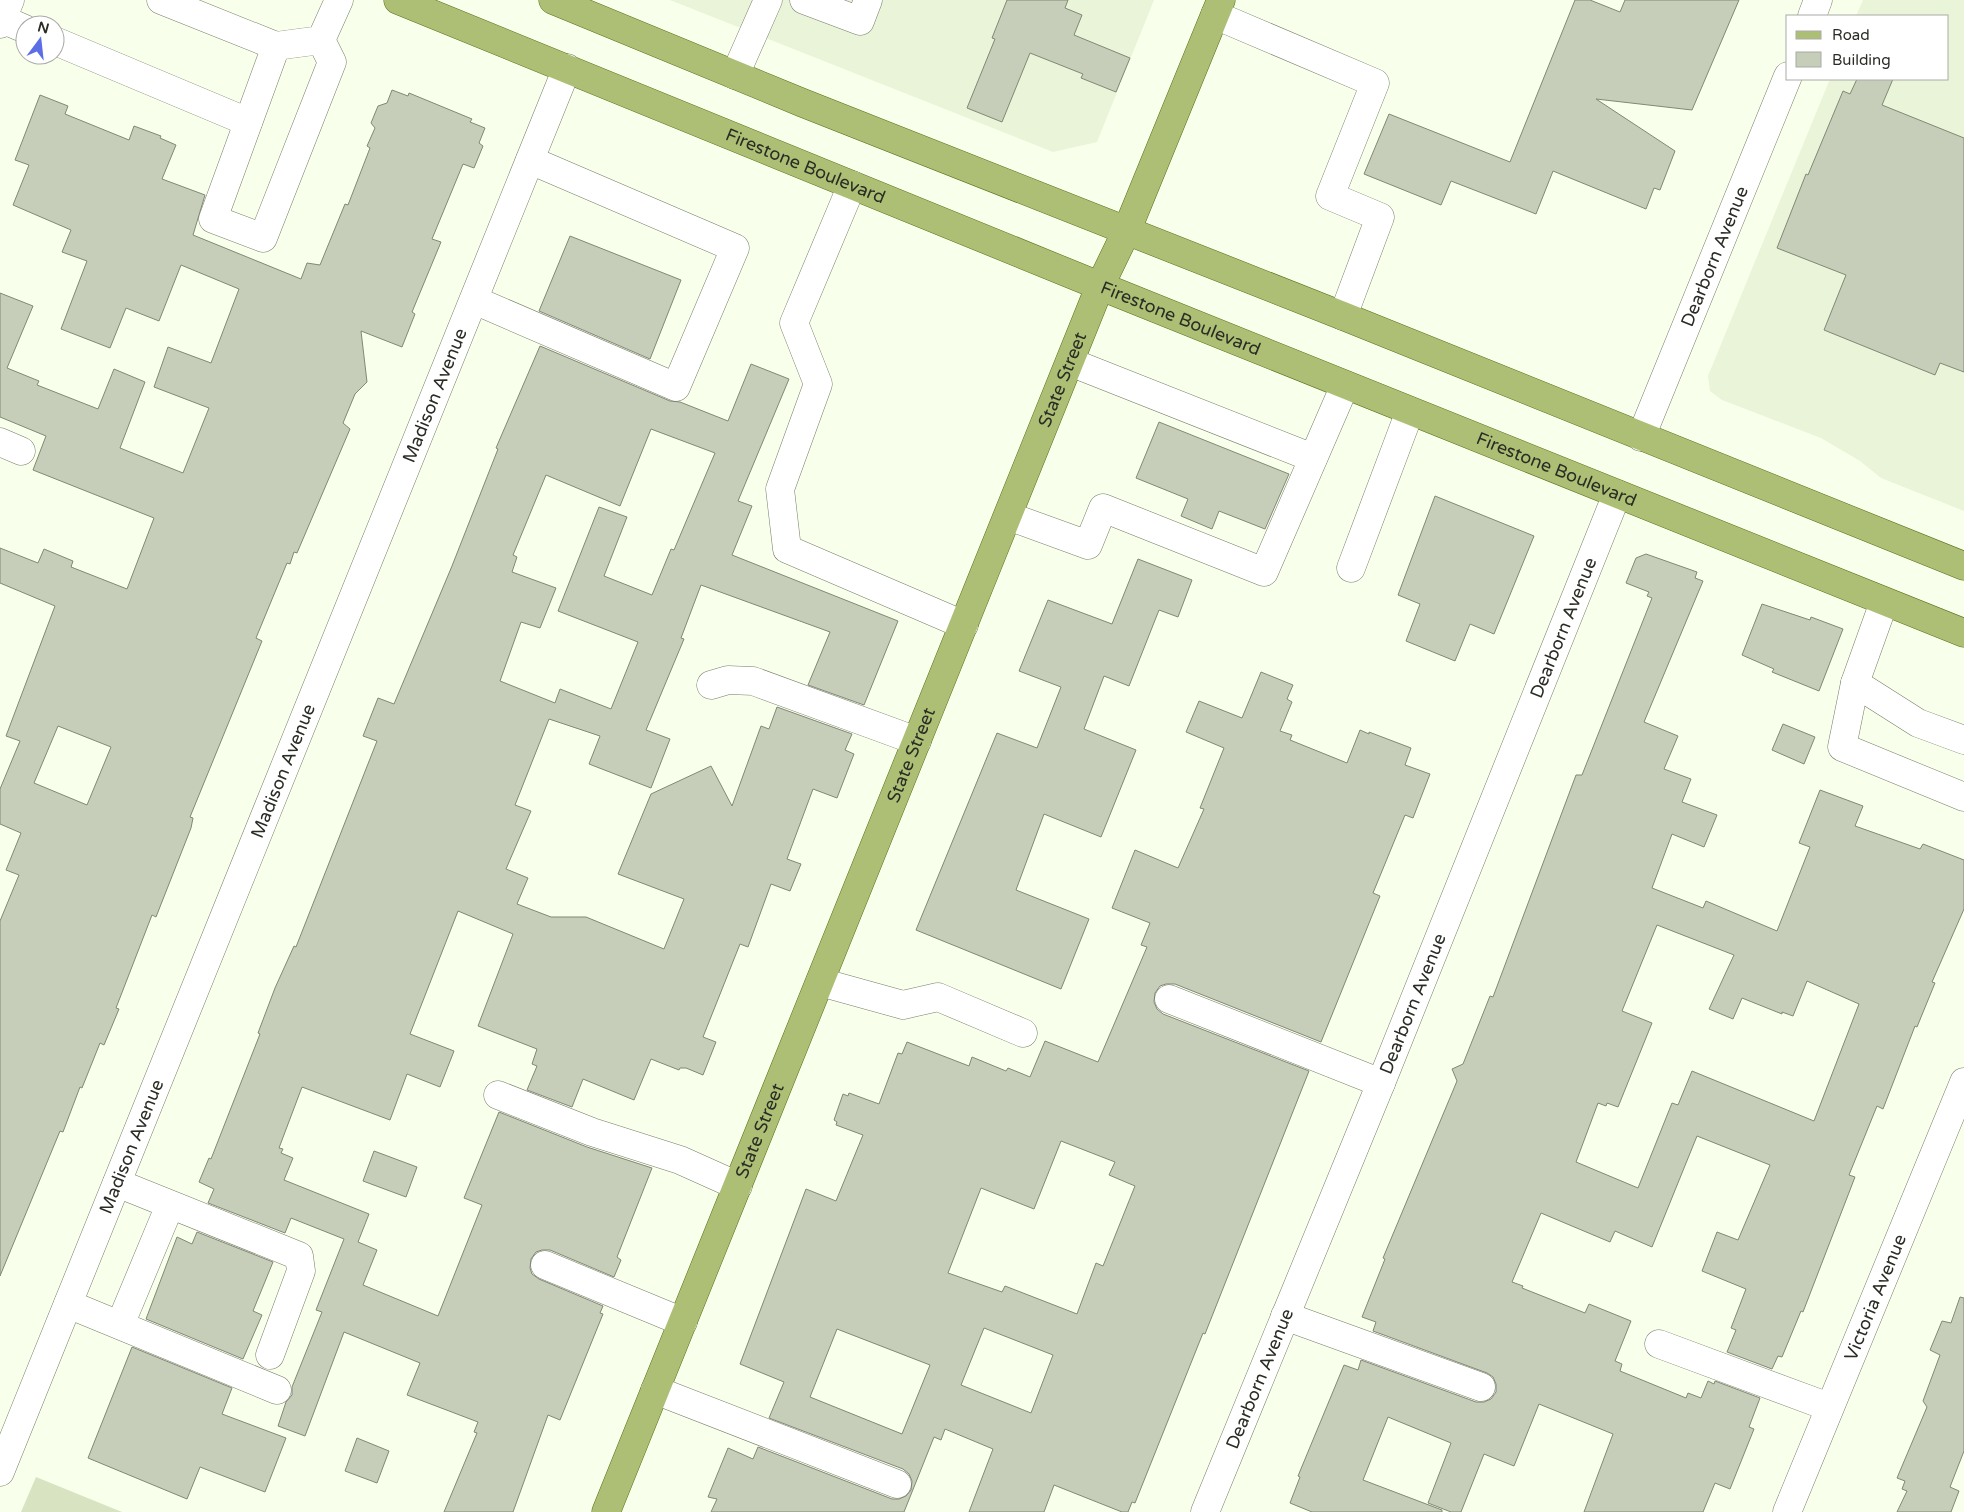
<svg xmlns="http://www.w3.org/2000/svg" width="1964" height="1512" font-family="'Varela Round',sans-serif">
	<rect width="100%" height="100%" fill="#f8ffea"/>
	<!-- built -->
	<g fill="#eaf4d8">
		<polygon points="670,0 1154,0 1097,142 1053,152"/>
		<polygon points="1863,0 1964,0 1964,511 1881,478 1860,461 1821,438 1722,400 1710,391 1708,376 1830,79 1948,79 1948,16 1856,16"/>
	</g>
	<!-- green -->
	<polygon fill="#d8e4c1" points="36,1477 122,1512 21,1512"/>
	<!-- building -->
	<g fill="#c6cdb9" stroke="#818875" fill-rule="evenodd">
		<polygon points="1007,0 1068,0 1065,8 1082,15 1074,35 1130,58 1116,92 1081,78 1083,74 1030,53 1002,122 967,108 995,39 992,38"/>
		<polygon points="1575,0 1590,0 1620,12 1625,0 1739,0 1692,110 1596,99 1675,151 1660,190 1654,188 1646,209 1553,171 1536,214 1451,181 1441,205 1364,174 1389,114 1510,162"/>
		<polygon points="1857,79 1893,79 1882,105 1964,138 1964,372 1940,363 1935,375 1824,330 1846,275 1777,248 1806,174 1808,175 1843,91 1850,94"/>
		<path d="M 392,90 L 408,96 L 409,93 L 472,119 L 470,122 L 485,128 L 479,143 L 483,146 L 474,168 L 463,164 L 432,239 L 441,242 L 412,312 L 415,314 L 402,347 L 361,331 L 367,382 L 355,394 L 343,423 L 350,429 L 297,553 L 294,552 L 290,564 L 287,563 L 256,638 L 262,641 L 190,817 L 193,818 L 191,828 L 156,917 L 152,915 L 116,1008 L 119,1009 L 104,1045 L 100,1043 L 82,1088 L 80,1087 L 63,1132 L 60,1131 L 0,1276 L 0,921 L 19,875 L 6,870 L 21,833 L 0,824 L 0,789 L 20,741 L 6,736 L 55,606 L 0,583 L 0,548 L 38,563 L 44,549 L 73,561 L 71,567 L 127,589 L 154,518 L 33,470 L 46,436 L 0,417 L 0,293 L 33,306 L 7,368 L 39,381 L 37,385 L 98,409 L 114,369 L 145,382 L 120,448 L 183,473 L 209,408 L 154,387 L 168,347 L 211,363 L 239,289 L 181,265 L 159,321 L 126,308 L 110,348 L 61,329 L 87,261 L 62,252 L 71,230 L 13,205 L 29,165 L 15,160 L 40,95 L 68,106 L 65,114 L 129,140 L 134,126 L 161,136 L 160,138 L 176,145 L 162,179 L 205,195 L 193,235 L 301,279 L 307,263 L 320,265 L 345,204 L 348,205 L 370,148 L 367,146 L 375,128 L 371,123 L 378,106 L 387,103 ZM 58,726 L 111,747 L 87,805 L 34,783 Z"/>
		<polygon points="570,236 681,280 650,359 539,311"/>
		<path d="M 540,346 L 670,401 L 680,402 L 728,421 L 751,364 L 789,379 L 738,501 L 752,506 L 732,555 L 898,621 L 864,705 L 808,685 L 830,632 L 701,585 L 681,638 L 684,639 L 646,730 L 670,739 L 651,788 L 589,764 L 600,736 L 549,719 L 515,805 L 531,811 L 506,869 L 528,878 L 517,904 L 551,917 L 586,917 L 664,949 L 684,899 L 618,874 L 651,794 L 711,766 L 732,806 L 761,726 L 769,729 L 777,707 L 852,734 L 845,750 L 854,754 L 837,798 L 813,789 L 787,859 L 801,864 L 790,891 L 771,884 L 748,947 L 740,944 L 703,1037 L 716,1042 L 703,1075 L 686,1068 L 680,1068 L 679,1070 L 651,1059 L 634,1100 L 583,1079 L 572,1107 L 527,1090 L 537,1066 L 532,1064 L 537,1049 L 478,1026 L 513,934 L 458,911 L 410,1034 L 454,1051 L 440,1087 L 407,1074 L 390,1120 L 302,1087 L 279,1148 L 283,1149 L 281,1153 L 293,1158 L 284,1180 L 369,1214 L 358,1242 L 377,1250 L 363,1285 L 438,1316 L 482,1205 L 464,1198 L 499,1112 L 587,1147 L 652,1168 L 617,1257 L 621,1260 L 614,1277 L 550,1250 L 542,1250 L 536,1252 L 531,1259 L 530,1268 L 532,1274 L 539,1279 L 603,1306 L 600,1313 L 603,1314 L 560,1420 L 548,1415 L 513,1512 L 444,1512 L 477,1433 L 474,1432 L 478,1422 L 407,1395 L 420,1363 L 344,1332 L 305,1436 L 278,1426 L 286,1402 L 292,1395 L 292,1387 L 322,1312 L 316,1310 L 344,1239 L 291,1218 L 285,1233 L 208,1203 L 214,1189 L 199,1182 L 209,1158 L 211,1159 L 260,1034 L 258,1033 L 275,988 L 294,946 L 296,947 L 377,741 L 363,736 L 378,698 L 394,704 L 452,566 L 498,449 L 496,448 ZM 651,429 L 715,453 L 674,550 L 671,549 L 652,595 L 604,576 L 627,517 L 599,507 L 558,611 L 638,642 L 611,709 L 560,689 L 555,703 L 500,681 L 521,622 L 540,628 L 556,588 L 512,572 L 517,557 L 513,555 L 546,475 L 620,506 Z"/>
		<polygon points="1159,422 1289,474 1265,529 1219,511 1212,529 1181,516 1188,499 1136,478"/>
		<polygon points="1435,496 1534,536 1494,634 1470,624 1455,661 1406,641 1420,604 1398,595"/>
		<path d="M 1646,554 L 1697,572 L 1695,578 L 1703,581 L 1644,722 L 1678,736 L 1664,769 L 1691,779 L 1682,802 L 1717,815 L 1704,847 L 1672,834 L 1652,888 L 1703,908 L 1706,901 L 1777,931 L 1810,847 L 1799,843 L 1820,790 L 1863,806 L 1855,826 L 1920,849 L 1923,844 L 1964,860 L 1964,909 L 1932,982 L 1935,983 L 1917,1027 L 1915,1026 L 1883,1109 L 1877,1106 L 1849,1175 L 1855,1177 L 1803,1312 L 1801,1311 L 1782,1357 L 1778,1356 L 1772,1369 L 1727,1352 L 1736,1330 L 1731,1328 L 1746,1289 L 1702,1271 L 1717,1232 L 1738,1240 L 1770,1165 L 1697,1136 L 1652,1247 L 1615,1231 L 1610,1242 L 1541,1213 L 1512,1282 L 1523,1286 L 1522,1288 L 1585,1313 L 1589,1304 L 1631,1321 L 1615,1361 L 1622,1364 L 1620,1371 L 1686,1398 L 1688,1393 L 1701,1398 L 1708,1381 L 1714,1384 L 1715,1381 L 1760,1398 L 1749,1427 L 1754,1429 L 1730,1489 L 1715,1483 L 1703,1512 L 1584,1512 L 1613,1434 L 1539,1404 L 1514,1466 L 1484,1454 L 1461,1512 L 1451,1512 L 1428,1503 L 1451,1443 L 1388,1417 L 1363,1480 L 1442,1510 L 1442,1512 L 1312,1512 L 1290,1503 L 1300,1477 L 1298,1476 L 1344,1365 L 1358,1370 L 1361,1360 L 1476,1402 L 1484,1402 L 1491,1399 L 1496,1392 L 1496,1384 L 1493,1377 L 1487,1373 L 1373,1331 L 1376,1322 L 1362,1317 L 1385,1259 L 1383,1258 L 1457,1081 L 1452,1069 L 1463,1064 L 1490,996 L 1493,997 L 1576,775 L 1582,775 L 1652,598 L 1647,596 L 1649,592 L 1626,583 L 1636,558 ZM 1657,925 L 1734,955 L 1709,1009 L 1733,1019 L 1742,998 L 1782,1014 L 1782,1012 L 1793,1016 L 1807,981 L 1859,1004 L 1814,1121 L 1692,1071 L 1678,1105 L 1672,1103 L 1638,1188 L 1576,1162 L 1598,1103 L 1606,1106 L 1607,1103 L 1618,1107 L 1652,1023 L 1622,1011 Z"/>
		<polygon points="1138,559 1192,580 1178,617 1159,610 1129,686 1104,676 1084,729 1136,750 1101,837 1044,814 1016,890 1089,919 1061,989 916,930 997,733 1037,748 1061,687 1019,671 1048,600 1112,624"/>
		<polygon points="1762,604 1810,620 1811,617 1843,629 1819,691 1772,672 1774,669 1742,655"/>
		<path d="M 1261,672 L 1293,685 L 1287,699 L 1292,702 L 1280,731 L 1292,735 L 1290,740 L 1347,763 L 1360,730 L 1369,734 L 1369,732 L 1411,748 L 1405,765 L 1430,774 L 1413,818 L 1405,815 L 1373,893 L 1380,896 L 1321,1042 L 1175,984 L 1166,984 L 1160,986 L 1155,993 L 1154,1002 L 1157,1009 L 1163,1014 L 1309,1071 L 1205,1334 L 1203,1333 L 1135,1503 L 1132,1502 L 1128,1512 L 1122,1512 L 1054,1485 L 1044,1512 L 969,1512 L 993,1449 L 945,1429 L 941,1440 L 934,1437 L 904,1512 L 711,1512 L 717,1499 L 708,1497 L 728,1448 L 753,1459 L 758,1447 L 892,1499 L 899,1499 L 906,1496 L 911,1490 L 912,1481 L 909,1474 L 903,1469 L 769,1418 L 784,1382 L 740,1364 L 806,1189 L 836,1201 L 863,1135 L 836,1125 L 837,1122 L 834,1120 L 843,1094 L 848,1096 L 849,1093 L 879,1104 L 898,1053 L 902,1054 L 907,1042 L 969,1066 L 972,1057 L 1006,1071 L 1008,1068 L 1030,1077 L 1045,1041 L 1098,1062 L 1147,947 L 1141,945 L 1150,923 L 1112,908 L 1135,850 L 1178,868 L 1204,809 L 1200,808 L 1224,748 L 1186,732 L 1199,701 L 1242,718 ZM 1061,1141 L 1115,1162 L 1109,1175 L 1135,1186 L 1103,1266 L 1096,1263 L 1077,1314 L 1005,1286 L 1002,1292 L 948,1273 L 981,1188 L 1034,1209 ZM 984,1328 L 1053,1355 L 1031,1413 L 961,1385 ZM 837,1329 L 930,1365 L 902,1434 L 810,1397 Z"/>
		<polygon points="1783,724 1815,737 1804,764 1772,750"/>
		<polygon points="374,1151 417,1167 406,1197 363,1181"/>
		<polygon points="197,1232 273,1262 253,1311 262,1315 243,1359 146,1319 177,1237 192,1244"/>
		<polygon points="1960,1297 1964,1298 1964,1451 1950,1487 1959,1491 1951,1512 1897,1512 1907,1491 1902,1489 1905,1481 1897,1478 1927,1407 1923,1401 1940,1355 1930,1350 1942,1321 1951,1323"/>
		<polygon points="132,1347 232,1388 222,1414 286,1438 265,1492 200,1467 187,1499 88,1458"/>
		<polygon points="357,1438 389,1451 377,1483 345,1471"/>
	</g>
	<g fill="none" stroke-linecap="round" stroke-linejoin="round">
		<!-- minor casing -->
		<g stroke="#777e6b" stroke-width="29">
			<g id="minor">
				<polyline points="161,0 276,46"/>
				<polyline points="804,0 860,21 868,0"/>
				<polyline points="1215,15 1375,83 1330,196 1380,217 1343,316"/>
				<polyline points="1812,16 1818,0"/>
				<polyline points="2,19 25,29"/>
				<polyline points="0,24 10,0"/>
				<polyline points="321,40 276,46 213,219 263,238 332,62 321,40 339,0"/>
				<polyline points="55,41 248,122"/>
				<polyline points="735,75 768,0"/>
				<polyline points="852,185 794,323 818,384 780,489 787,549 964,625"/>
				<polyline points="474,300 676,387 735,248 530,160"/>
				<polyline points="1070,362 1313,458"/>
				<path id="s1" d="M 1641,437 L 1788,76"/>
				<polyline points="0,442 21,451"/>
				<polyline points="1008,516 1088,545 1103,508 1264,572 1345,385"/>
				<polyline points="1351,568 1410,411"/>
				<polyline points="1884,602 1855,683 1842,747 1964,797"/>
				<polyline points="1855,683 1918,723 1964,740"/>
				<polyline points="711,685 728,680 753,681 917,741"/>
				<polyline points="820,982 903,1005 938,997 1023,1033"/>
				<polyline points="1169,999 1381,1083"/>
				<polyline points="498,1095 592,1132 680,1160 738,1186"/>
				<polyline points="117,1183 299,1256 301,1271 270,1355"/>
				<polyline points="545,1265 683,1322"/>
				<polyline points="68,1304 277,1390"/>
				<polyline points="1285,1316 1481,1387"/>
				<polyline points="120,1325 170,1205"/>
				<polyline points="1659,1344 1829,1407"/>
				<polyline points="655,1390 897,1484"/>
				<path id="s2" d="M 0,1472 L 567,68"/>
				<path id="s3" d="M 1205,1512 L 1381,1083 L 1617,494"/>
				<path id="s4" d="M 1787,1512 L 1964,1082"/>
			</g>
		</g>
		<!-- major casing -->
		<g stroke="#5b701c" stroke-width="29">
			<g id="major">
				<path id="s5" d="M 398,0 L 1100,286 L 1964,633"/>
				<polyline points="553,0 803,103 1343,316 1964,566"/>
				<path id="s6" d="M 606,1512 L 1100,286 L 1127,230 L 1221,0"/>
			</g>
		</g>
		<!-- minor -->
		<use href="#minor" stroke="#fff" stroke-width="28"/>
		<!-- major -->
		<use href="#major" stroke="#adbf74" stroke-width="28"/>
	</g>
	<g text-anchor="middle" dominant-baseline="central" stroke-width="5" stroke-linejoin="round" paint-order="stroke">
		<!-- street labels -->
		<g font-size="18" fill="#2a2d25" stroke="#fff">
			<text stroke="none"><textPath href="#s5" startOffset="440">Firestone Boulevard</textPath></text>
			<text stroke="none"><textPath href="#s1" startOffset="195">Dearborn Avenue</textPath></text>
			<text stroke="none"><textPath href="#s5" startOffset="845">Firestone Boulevard</textPath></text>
			<text stroke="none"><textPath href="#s6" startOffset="1221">State Street</textPath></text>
			<text stroke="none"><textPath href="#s2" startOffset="1161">Madison Avenue</textPath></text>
			<text stroke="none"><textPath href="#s5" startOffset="1250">Firestone Boulevard</textPath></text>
			<text stroke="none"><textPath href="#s3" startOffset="954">Dearborn Avenue</textPath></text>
			<text stroke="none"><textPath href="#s6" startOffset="816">State Street</textPath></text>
			<text stroke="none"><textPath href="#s2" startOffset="756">Madison Avenue</textPath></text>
			<text stroke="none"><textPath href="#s3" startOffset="549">Dearborn Avenue</textPath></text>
			<text stroke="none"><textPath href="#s6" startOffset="411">State Street</textPath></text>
			<text stroke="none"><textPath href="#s2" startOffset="351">Madison Avenue</textPath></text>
			<text stroke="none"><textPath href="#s4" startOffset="232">Victoria Avenue</textPath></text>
			<text stroke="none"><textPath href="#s3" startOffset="144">Dearborn Avenue</textPath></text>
		</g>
	</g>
	<!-- legend -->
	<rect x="1786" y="15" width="162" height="65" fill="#ffffff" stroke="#aaaba8"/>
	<rect x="1796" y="31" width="25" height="8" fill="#adbf74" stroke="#aaaba8"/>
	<text x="1832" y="40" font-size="15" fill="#2a2d25">Road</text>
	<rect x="1796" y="52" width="25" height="15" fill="#c6cdb9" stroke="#aaaba8"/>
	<text x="1832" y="65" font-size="15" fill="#2a2d25">Building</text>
	<!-- north arrow -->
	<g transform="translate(40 40) rotate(15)"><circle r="24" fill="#ffffff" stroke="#aaaba8"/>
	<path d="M0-4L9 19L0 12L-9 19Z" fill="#5c6ee5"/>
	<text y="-8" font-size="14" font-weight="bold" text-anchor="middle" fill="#2a2d25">N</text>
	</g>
</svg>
